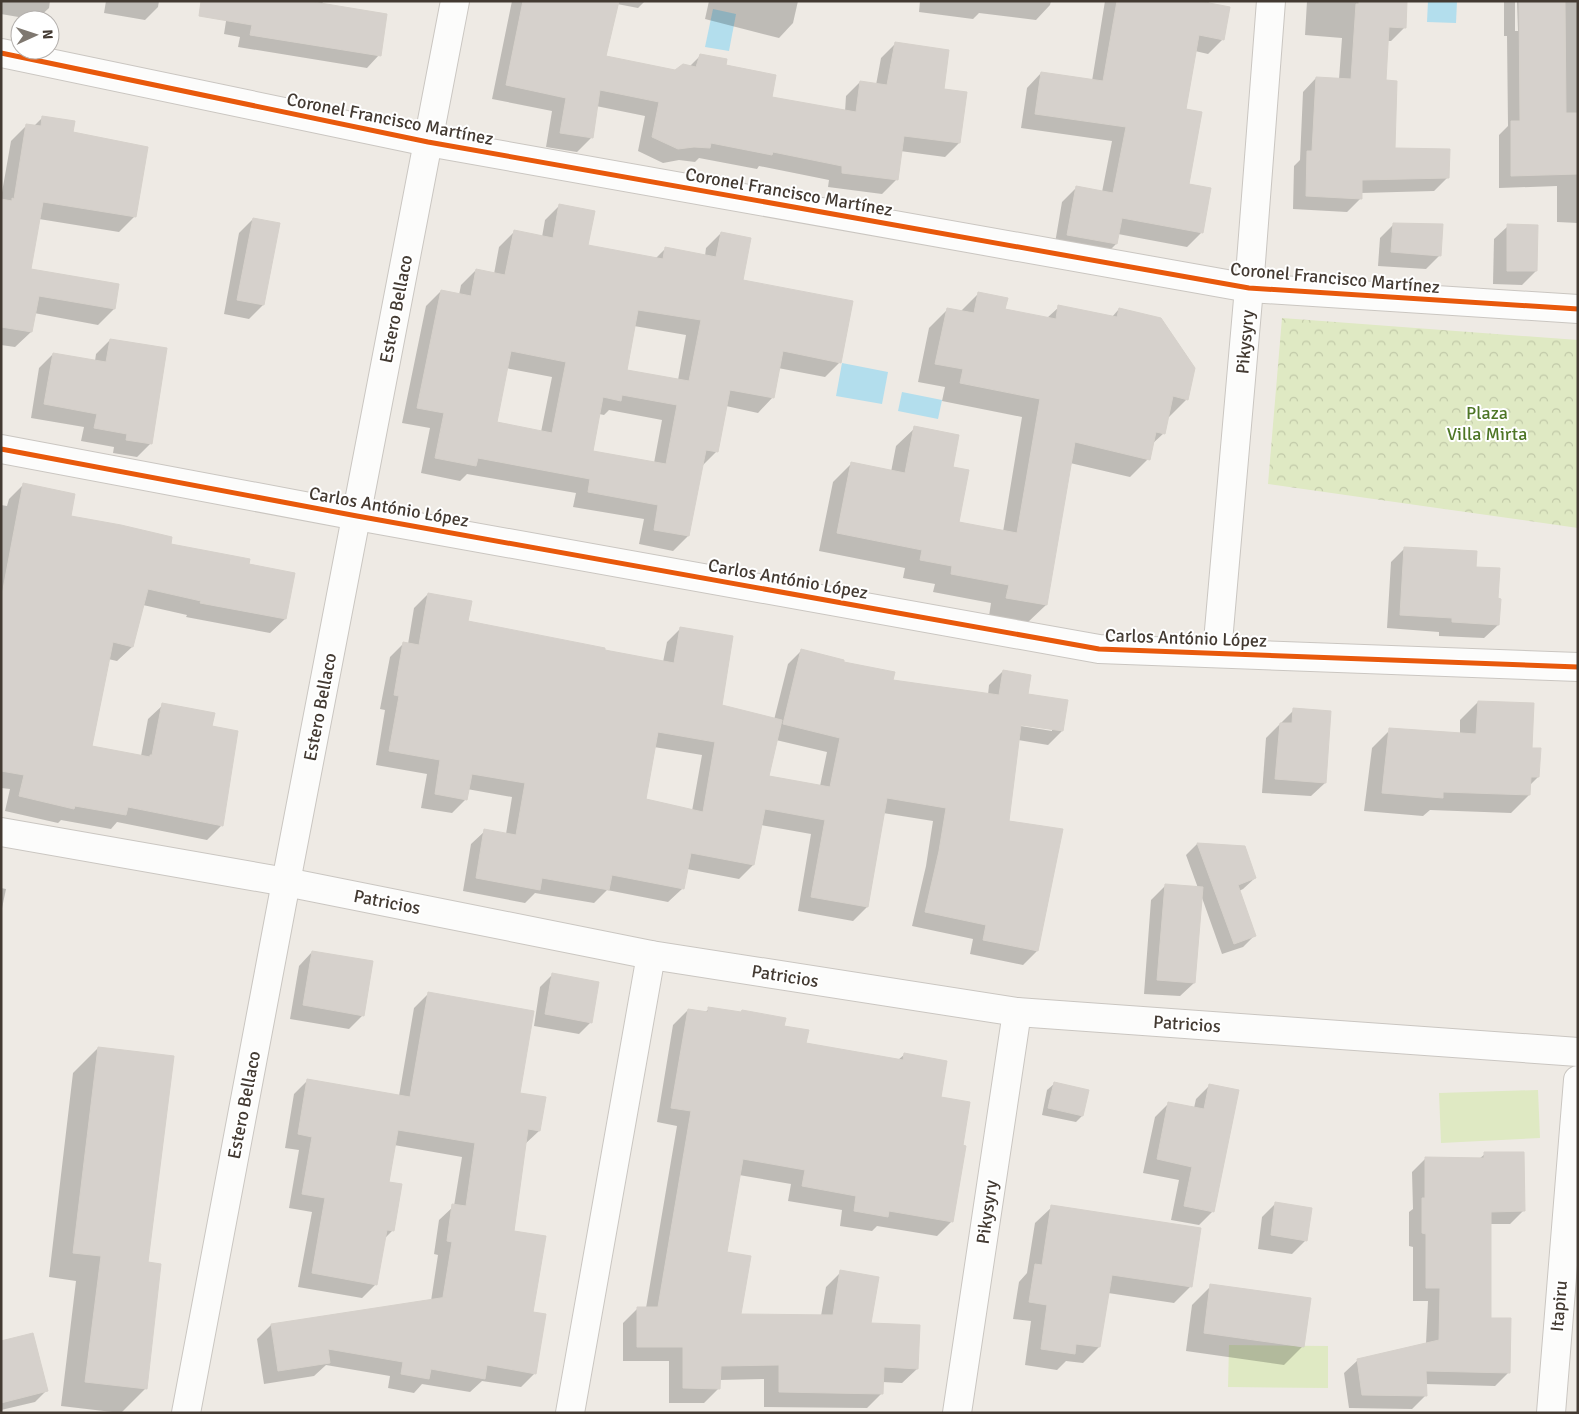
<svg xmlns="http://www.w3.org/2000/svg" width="1579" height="1414" font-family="Signika,sans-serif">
	<defs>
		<pattern id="forest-crowns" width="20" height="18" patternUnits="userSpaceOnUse" patternTransform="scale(1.25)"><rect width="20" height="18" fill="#dfe9c3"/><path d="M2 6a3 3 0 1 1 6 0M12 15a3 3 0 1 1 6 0" fill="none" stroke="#c1c9a8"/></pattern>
	</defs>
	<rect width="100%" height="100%" fill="#eeeae4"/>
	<!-- forest -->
	<polygon fill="url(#forest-crowns)" points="1282,318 1578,340 1578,528 1268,484"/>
	<!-- pitch -->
	<g fill="#dfe9c3">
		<polygon points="1538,1090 1540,1138 1441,1143 1439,1093"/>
		<polygon points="1229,1345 1328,1346 1328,1388 1228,1387"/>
	</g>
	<!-- water -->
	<g fill="#b3deed">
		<polygon points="1428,1 1457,1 1456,23 1427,22"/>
		<polygon points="713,9 736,14 729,51 705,47"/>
		<polygon points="842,363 888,372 882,404 836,396"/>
		<polygon points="902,392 942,400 938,419 898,411"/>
	</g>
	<!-- shadow -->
	<g fill="#0003" fill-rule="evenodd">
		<polygon points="1,1 50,1 49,8 36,20 1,14"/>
		<polygon points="106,1 159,1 158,7 145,20 104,13"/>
		<polygon points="225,1 323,1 322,5 379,55 367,68 238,47 240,37 224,34 229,2"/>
		<polygon points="512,1 645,1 638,8 617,4 605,57 675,72 689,67 700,56 725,66 770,98 845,112 846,96 860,82 876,85 881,58 895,44 942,90 959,143 945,157 900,151 896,180 882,194 828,187 829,180 759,166 757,169 699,158 695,162 679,160 663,163 638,151 645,116 596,106 591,138 577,152 546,147 552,111 492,99"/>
		<polygon points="709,1 798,1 793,23 779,38 705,19"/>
		<polygon points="920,1 1051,1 1050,5 1036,20 979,13 973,19 919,12"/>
		<polygon points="1105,1 1209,1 1208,4 1223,39 1208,54 1195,51 1185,110 1187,185 1210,189 1201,233 1187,247 1118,234 1116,244 1102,258 1054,249 1062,202 1077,187 1102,192 1112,141 1021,128 1027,88 1041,73 1092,81"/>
		<polygon points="1307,1 1406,1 1404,28 1391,41 1387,41 1384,81 1394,149 1448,177 1434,191 1361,193 1361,198 1347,212 1293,209 1294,166 1300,160 1303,92 1316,78 1339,79 1342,38 1305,35"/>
		<polygon points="1504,1 1515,1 1515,31 1518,31 1517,1 1578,1 1578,223 1557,222 1557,186 1499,188 1499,135 1508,126 1507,36 1504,36"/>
		<polygon points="43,117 71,133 135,216 119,232 39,219 30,270 114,309 98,325 34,313 31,332 15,347 1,345 1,198 11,141 27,125 34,126"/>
		<path d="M 560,205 L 587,246 L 655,259 L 666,248 L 705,256 L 706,248 L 721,233 L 741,281 L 840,362 L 825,377 L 778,368 L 773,397 L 758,413 L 726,406 L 717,451 L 702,466 L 688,536 L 673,551 L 639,544 L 644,519 L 573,507 L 576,493 L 467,474 L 460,481 L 421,473 L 430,428 L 402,423 L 426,306 L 441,291 L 459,295 L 461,285 L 476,270 L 494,274 L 499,247 L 514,232 L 542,237 L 545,220 ZM 634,326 L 686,335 L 678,380 L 626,371 ZM 506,368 L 552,377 L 541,432 L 495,423 ZM 609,410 L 662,420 L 654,463 L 591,452 L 599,414 L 604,415 Z"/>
		<polygon points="253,219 263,305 249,319 224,314 239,233"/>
		<polygon points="1394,224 1440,255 1426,269 1378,266 1380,238"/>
		<polygon points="1508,226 1536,271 1522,285 1493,284 1494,239"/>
		<polygon points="979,293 1004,310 1047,318 1059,307 1112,317 1119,309 1187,399 1169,417 1167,417 1164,433 1151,445 1148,459 1130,477 1070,463 1046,605 1027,623 989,616 991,603 933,592 935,584 903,578 905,568 819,551 833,482 851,464 891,472 896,446 915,428 951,468 958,523 1003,532 1022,417 942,401 945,387 918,382 929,328 947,310 960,312"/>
		<polygon points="110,340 151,443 137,457 113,453 114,447 81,441 84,427 31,418 39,368 53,354 95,361 96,354"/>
		<polygon points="24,484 69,517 247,565 294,574 285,619 270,633 186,617 187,615 143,605 132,647 117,661 108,659 90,747 141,756 148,719 163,705 211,727 237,732 221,826 207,840 117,822 111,829 61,820 58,823 5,811 10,789 1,788 1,505 7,506 9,499"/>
		<polygon points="1405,548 1474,568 1497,599 1498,625 1484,638 1439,636 1439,632 1387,628 1391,562"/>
		<path d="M 428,594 L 467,622 L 603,651 L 663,662 L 667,642 L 681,628 L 721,706 L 774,720 L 788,664 L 802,650 L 892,681 L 988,695 L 989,685 L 1003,671 L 1062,731 L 1048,745 L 1018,740 L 1008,822 L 1037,951 L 1023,965 L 970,954 L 973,939 L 912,926 L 926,866 L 933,821 L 883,813 L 867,907 L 853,921 L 798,911 L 811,834 L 761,825 L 753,865 L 739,879 L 687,869 L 682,889 L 668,902 L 607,890 L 594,903 L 535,893 L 525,903 L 463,891 L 471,844 L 485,831 L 506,834 L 512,797 L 467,789 L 466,799 L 452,813 L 421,808 L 427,774 L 376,765 L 385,710 L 380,709 L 390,657 L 403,644 L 408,644 L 414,608 ZM 1015,723 L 1052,728 L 1052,731 L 1015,725 ZM 776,740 L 827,752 L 820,786 L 767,777 ZM 654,747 L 702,755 L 692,811 L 645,800 Z"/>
		<polygon points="1478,702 1531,750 1538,777 1529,786 1529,795 1511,813 1430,810 1423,816 1364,811 1372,748 1390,730 1460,734 1460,720"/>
		<polygon points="1294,710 1325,783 1311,796 1262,793 1266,738"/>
		<polygon points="1197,844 1244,847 1255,878 1243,889 1239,891 1255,935 1243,947 1222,954 1201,895 1194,983 1180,996 1144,994 1151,900 1165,886 1198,888 1186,855"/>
		<polygon points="1,888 6,889 1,913"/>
		<polygon points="312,952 363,1015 349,1029 290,1019 299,966"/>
		<polygon points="552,975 591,1022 579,1034 534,1026 540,987"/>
		<polygon points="428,994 518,1094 539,1131 524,1145 512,1232 532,1313 535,1373 521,1387 482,1381 470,1392 422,1384 414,1393 388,1388 390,1376 326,1365 314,1376 264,1384 257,1339 271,1325 431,1301 438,1255 434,1254 439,1220 454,1206 462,1157 394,1145 388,1183 393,1230 384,1239 376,1284 362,1298 298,1287 312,1212 289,1208 299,1150 285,1148 294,1094 308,1080 399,1096 414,1008"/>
		<polygon points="709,1009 783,1027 805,1044 898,1060 905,1054 939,1098 952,1221 937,1236 877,1226 872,1231 840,1226 842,1210 788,1201 791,1184 739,1175 726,1253 739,1315 821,1316 826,1287 841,1272 870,1324 917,1369 902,1383 882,1382 882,1393 867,1408 764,1407 764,1379 719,1380 719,1388 704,1403 669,1403 669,1361 623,1361 623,1323 638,1308 646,1308 677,1126 657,1122 673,1025 688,1010 704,1013"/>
		<polygon points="98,1048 147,1263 145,1389 121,1413 61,1406 76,1281 49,1277 73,1073"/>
		<polygon points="1054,1084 1082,1116 1076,1122 1042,1115 1047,1090"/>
		<polygon points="1210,1085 1213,1211 1199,1225 1171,1220 1179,1180 1143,1173 1155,1117 1169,1103 1194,1108 1196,1099"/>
		<polygon points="1485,1154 1523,1211 1510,1224 1490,1224 1490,1319 1508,1373 1495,1386 1425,1384 1425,1396 1412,1409 1349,1408 1344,1373 1358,1360 1426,1344 1428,1301 1413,1301 1413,1247 1409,1246 1409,1212 1413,1209 1412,1172 1425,1159 1479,1159"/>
		<polygon points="1276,1203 1306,1240 1292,1254 1258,1249 1262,1217"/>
		<polygon points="1052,1207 1191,1286 1174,1303 1108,1293 1099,1347 1083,1363 1066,1361 1057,1370 1025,1365 1031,1321 1013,1319 1019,1282 1027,1273 1035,1223"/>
		<polygon points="1211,1286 1303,1346 1284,1365 1186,1351 1192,1305"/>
		<polygon points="1,1342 46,1391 35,1402 1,1410"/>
	</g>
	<!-- building -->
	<g fill="#d6d1cc" stroke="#d6d1cb" fill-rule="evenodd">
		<polygon points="201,1 308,1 387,14 381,56 250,35 252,25 199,16"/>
		<polygon points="523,1 619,1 606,56 675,70 683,64 696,67 700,54 727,59 726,65 776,75 772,97 856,112 860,81 887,85 895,42 949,50 944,89 967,92 960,143 904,136 898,180 842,173 842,166 773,152 772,155 711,143 710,148 694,147 678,149 652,137 659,102 600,90 593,138 560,133 566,98 506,85"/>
		<polygon points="1117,1 1199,1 1230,7 1224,40 1199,35 1186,109 1202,112 1189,184 1211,188 1203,233 1122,218 1117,244 1067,235 1076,186 1113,193 1126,127 1035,114 1041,72 1103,81"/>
		<polygon points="1359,1 1407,1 1406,28 1389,27 1386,80 1397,81 1395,148 1450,149 1449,178 1362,180 1362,199 1306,196 1307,151 1312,151 1316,77 1351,79 1356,4 1359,4"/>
		<polygon points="1519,1 1565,1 1566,113 1578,113 1578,174 1511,176 1511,121 1520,121"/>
		<polygon points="42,116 75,121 73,132 148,147 136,217 43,202 31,269 119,284 115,309 39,296 32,332 1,327 1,199 12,201 12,198 14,199 26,124 41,126"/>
		<path d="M 559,204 L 595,211 L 588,245 L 663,259 L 665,247 L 716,257 L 721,232 L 751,238 L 743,280 L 853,301 L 841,363 L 783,351 L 774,398 L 730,390 L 718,452 L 706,450 L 689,536 L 654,530 L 658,505 L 588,492 L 590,479 L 478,458 L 476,466 L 435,458 L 444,413 L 417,408 L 441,290 L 471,296 L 476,269 L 505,275 L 514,230 L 553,238 ZM 638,310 L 701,320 L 689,381 L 627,370 ZM 511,351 L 566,362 L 552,433 L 497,422 ZM 622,395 L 677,405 L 666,464 L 593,451 L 603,397 L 621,401 Z"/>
		<polygon points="253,218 280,223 264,305 237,300"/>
		<polygon points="1393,223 1443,224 1441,256 1391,252"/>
		<polygon points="1507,224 1538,225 1537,271 1507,271"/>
		<polygon points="978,292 1008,298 1005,309 1056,319 1058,305 1117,317 1119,308 1161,318 1195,368 1188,400 1173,396 1165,434 1156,432 1150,460 1075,442 1047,605 1006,598 1009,585 951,574 952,566 920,560 922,550 837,533 851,462 905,473 914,426 959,435 953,467 969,470 959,522 1017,533 1040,399 960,383 963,369 935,364 947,308 974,313"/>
		<polygon points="110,339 167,348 152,444 126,440 127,434 94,428 97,414 44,404 53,353 106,362"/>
		<polygon points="23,483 75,494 71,516 121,525 172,537 171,544 250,559 249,564 295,573 286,619 200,603 201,601 148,589 133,647 113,642 92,746 150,757 150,755 152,755 162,703 215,713 212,726 238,731 223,826 128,807 126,815 75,806 74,809 19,796 24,775 1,771 1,600"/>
		<polygon points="1404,547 1477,551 1476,567 1500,568 1498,598 1501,599 1499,625 1452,622 1452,618 1400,615"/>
		<path d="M 428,593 L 472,601 L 468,621 L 605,648 L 605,650 L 674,663 L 680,627 L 733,636 L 722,705 L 782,720 L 769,776 L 830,787 L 840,738 L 783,724 L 801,649 L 844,660 L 844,662 L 895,672 L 893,680 L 999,695 L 1003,670 L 1031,675 L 1028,694 L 1068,700 L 1063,731 L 1021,725 L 1009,821 L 1063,829 L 1038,951 L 983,940 L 986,925 L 925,912 L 939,851 L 946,808 L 887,798 L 868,907 L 811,897 L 825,820 L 765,809 L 754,865 L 691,853 L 684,889 L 612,875 L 609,890 L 542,878 L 540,890 L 476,878 L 484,829 L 516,835 L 525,783 L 472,774 L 467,800 L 435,794 L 440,760 L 389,751 L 399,696 L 394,695 L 403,642 L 419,645 ZM 658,732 L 715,742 L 703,812 L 646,799 Z"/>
		<polygon points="1478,701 1534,703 1532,748 1541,748 1539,777 1531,777 1530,795 1443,792 1443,798 1382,793 1389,728 1476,734"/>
		<polygon points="1293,708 1331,711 1326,783 1275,779 1280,723 1292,723"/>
		<polygon points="1197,843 1245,846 1256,878 1238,885 1256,936 1234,944"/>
		<polygon points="1165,884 1203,887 1195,983 1157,980"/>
		<polygon points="312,951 373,961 364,1016 303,1005"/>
		<polygon points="552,973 599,982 592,1023 545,1014"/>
		<polygon points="428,992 534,1011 520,1093 546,1097 540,1131 528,1129 514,1231 546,1236 533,1312 546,1314 536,1374 487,1365 485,1379 431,1369 429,1379 401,1374 403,1362 328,1349 330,1363 278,1371 271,1324 447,1297 443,1297 452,1242 447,1241 452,1204 466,1206 475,1143 398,1130 389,1182 402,1184 394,1231 387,1230 377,1285 312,1273 325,1198 302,1194 312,1137 298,1134 307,1079 410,1097"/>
		<polygon points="708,1007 741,1012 742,1010 786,1018 784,1026 809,1030 806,1043 903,1060 904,1053 947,1061 941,1097 970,1102 963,1145 966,1146 953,1222 889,1211 888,1217 854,1211 856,1196 802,1186 805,1170 743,1159 727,1252 751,1256 741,1314 833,1315 840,1270 879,1277 871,1323 920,1325 918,1369 884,1367 883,1394 779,1392 779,1365 721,1366 720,1389 683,1388 683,1347 637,1347 637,1307 658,1307 691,1111 671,1108 688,1009 708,1012"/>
		<polygon points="98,1047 174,1056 148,1262 161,1264 147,1389 85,1382 101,1256 73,1253"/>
		<polygon points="1054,1082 1089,1090 1083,1116 1048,1108"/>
		<polygon points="1209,1084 1239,1090 1214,1212 1184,1206 1192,1167 1157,1159 1168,1102 1204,1109"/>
		<polygon points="1484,1152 1524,1152 1525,1211 1491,1212 1491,1318 1511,1318 1510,1373 1426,1371 1427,1396 1362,1395 1357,1359 1439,1340 1440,1288 1426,1288 1426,1234 1422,1233 1422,1198 1425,1198 1425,1157 1484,1158"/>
		<polygon points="1275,1202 1312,1208 1307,1241 1271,1235"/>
		<polygon points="1051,1205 1201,1228 1192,1287 1112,1275 1100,1347 1076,1344 1075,1354 1041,1349 1047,1305 1029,1302 1035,1264 1042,1265"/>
		<polygon points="1210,1284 1311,1298 1304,1347 1204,1333"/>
		<polygon points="33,1333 48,1391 1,1403 1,1341"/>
	</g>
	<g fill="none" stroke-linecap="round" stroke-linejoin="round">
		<!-- minor casing -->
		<g stroke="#cac6c1" stroke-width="30">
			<g id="minor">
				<polyline points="1,53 428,142 1249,288 1578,309"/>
				<polyline points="1,449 357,516 1099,649 1578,667"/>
				<polyline points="1217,653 1249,288 1271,1"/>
				<polyline points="1,832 286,882 651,955 1017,1012 1578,1052"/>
				<polyline points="186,1413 286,882 455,1"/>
				<polyline points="570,1413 651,955"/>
				<polyline points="957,1413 1017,1012"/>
				<polyline points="1551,1413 1578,1080"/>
			</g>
		</g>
		<!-- minor -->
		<use href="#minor" stroke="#fcfcfb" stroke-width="28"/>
		<!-- cycleway casing -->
		<g stroke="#fff" stroke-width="8">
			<g id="cycleway">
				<polyline points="1,53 428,142 1249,288 1578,309"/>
				<polyline points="1,449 357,516 1099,649 1578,667"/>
			</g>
		</g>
		<!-- cycleway -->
		<use href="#cycleway" stroke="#e8590c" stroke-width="5"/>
	</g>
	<g text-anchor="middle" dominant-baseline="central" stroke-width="4" stroke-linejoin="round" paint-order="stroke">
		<!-- street labels -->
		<g font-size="18" fill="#433a32" stroke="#fff">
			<text transform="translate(390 119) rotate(11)">Coronel Francisco Martínez</text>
			<text transform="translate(789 192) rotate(10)">Coronel Francisco Martínez</text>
			<text transform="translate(1335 278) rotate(5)">Coronel Francisco Martínez</text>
			<text transform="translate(396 309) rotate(-79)">Estero Bellaco</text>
			<text transform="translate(1245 342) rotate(-85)">Pikysyry</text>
			<text transform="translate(389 507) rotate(10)">Carlos António López</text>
			<text transform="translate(788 579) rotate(10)">Carlos António López</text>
			<text transform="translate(1186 638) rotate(2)">Carlos António López</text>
			<text transform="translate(320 707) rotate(-79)">Estero Bellaco</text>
			<text transform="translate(387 902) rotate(11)">Patricios</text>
			<text transform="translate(785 976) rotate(9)">Patricios</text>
			<text transform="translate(1187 1024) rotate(4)">Patricios</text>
			<text transform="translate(244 1105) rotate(-79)">Estero Bellaco</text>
			<text transform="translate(987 1212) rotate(-82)">Pikysyry</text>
			<text transform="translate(1559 1306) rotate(-85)">Itapiru</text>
		</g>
		<!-- park labels -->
		<g font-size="18" fill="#4d7525" stroke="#fff">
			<text x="1487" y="413">Plaza<tspan x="1487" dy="21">Villa Mirta</tspan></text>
		</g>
	</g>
	<!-- border -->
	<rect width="1579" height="1414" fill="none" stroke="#433a32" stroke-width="5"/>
	<!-- north arrow -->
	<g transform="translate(35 35) rotate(87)"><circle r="24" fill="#ffffff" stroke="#b4b0ad"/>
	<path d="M0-4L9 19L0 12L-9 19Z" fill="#7f7870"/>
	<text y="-8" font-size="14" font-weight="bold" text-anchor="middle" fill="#433a32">N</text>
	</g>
</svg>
